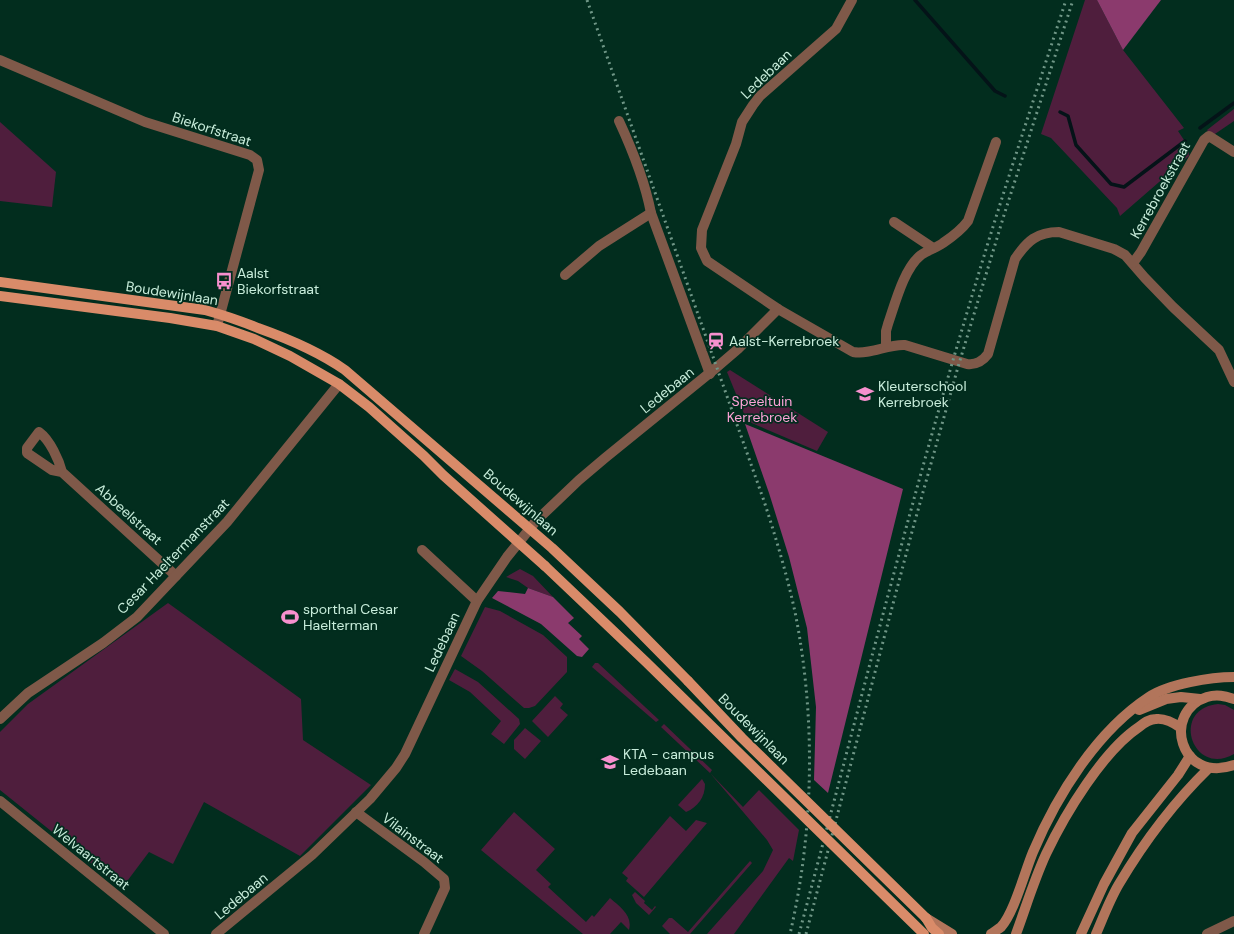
<svg xmlns="http://www.w3.org/2000/svg" width="1234" height="934" font-family="'DM Sans',sans-serif">
	<rect width="100%" height="100%" fill="#022d1e"/>
	<!-- green -->
	<g fill="#4f1e3d">
		<polygon points="1085,0 1097,0 1123,50 1184,128 1178,131 1188,146 1189,156 1120,216 1117,208 1051,138 1041,134"/>
		<polygon points="1234,109 1234,121 1212,136 1207,130"/>
		<polygon points="0,122 56,172 52,207 0,201"/>
		<polygon points="730,370 828,432 817,451 747,421 727,372"/>
		<polygon points="520,569 533,576 553,597 528,588 518,581 506,577"/>
		<polygon points="168,603 301,699 303,740 371,785 300,856 204,802 173,864 149,852 122,888 0,790 0,732 28,704"/>
		<polygon points="485,607 500,611 543,635 567,657 567,672 535,706 529,708 524,708 482,671 461,656"/>
		<polygon points="595,663 598,663 659,720 656,722 592,667"/>
		<polygon points="455,669 478,682 519,719 520,724 504,744 491,734 501,721 470,692 449,680"/>
		<polygon points="555,696 563,704 560,708 568,715 548,737 532,721"/>
		<path d="M 1218,704 L 1225,705 L 1234,710 L 1234,754 C 1193,778 1169,709 1218,704 Z"/>
		<polygon points="664,724 712,770 710,773 743,807 759,790 799,830 793,861 789,858 734,934 707,934 763,871 773,850 767,840 710,773 661,727"/>
		<polygon points="525,728 541,741 525,759 514,749 514,740"/>
		<path d="M 702,779 L 705,784 C 705,797 698,807 686,812 L 678,805 Z"/>
		<path d="M 514,812 L 555,849 L 536,870 L 551,884 L 548,887 L 586,922 L 592,915 L 594,917 L 610,898 C 620,907 633,915 629,930 L 621,922 L 610,934 L 583,934 L 481,850 Z"/>
		<polygon points="670,816 686,831 696,820 707,823 644,897 626,881 628,878 622,873"/>
		<polygon points="750,861 752,863 690,934 670,934 662,926 669,918 672,918 688,932"/>
		<polygon points="635,892 645,901 644,903 652,910 655,906 656,907 649,915 636,903 632,895"/>
	</g>
	<!-- forest -->
	<g fill="#8b3a6d">
		<polygon points="1097,0 1161,0 1123,50"/>
		<polygon points="745,424 903,489 828,793 814,780 816,707 807,628 789,557 769,493"/>
		<polygon points="528,588 553,597 574,618 568,623 582,636 579,639 589,649 582,657 577,656 541,624 492,598 498,591 525,594"/>
	</g>
	<g fill="none" stroke-linecap="round" stroke-linejoin="round">
		<!-- stream -->
		<g stroke="#041318" stroke-width="3.5">
			<polyline points="915,0 995,91 1005,96"/>
			<polyline points="1060,112 1068,116 1076,145 1111,184 1124,187 1185,141"/>
			<polyline points="1200,128 1234,103"/>
		</g>
		<!-- street -->
		<g stroke="#7f5949" stroke-width="10">
			<path d="M 852,0 L 836,29 L 760,96 L 753,105 L 742,122 L 736,144 L 702,230 L 701,248 L 707,261 L 778,309 L 853,352 C 871,355 887,344 905,345 L 967,364 C 976,365 982,362 988,354 L 1015,259 C 1027,241 1037,232 1059,232 L 1114,249 L 1125,255 L 1145,278 L 1173,307 L 1219,350 L 1234,382"/>
			<polyline points="0,60 145,122 250,155 257,160 259,170 217,326"/>
			<path d="M 619,121 C 632,149 645,182 651,213 L 710,374"/>
			<polyline points="894,222 933,248"/>
			<polyline points="1133,263 1141,252 1204,140 1209,136 1234,152"/>
			<polyline points="565,275 599,246 651,213"/>
			<path d="M 886,346 L 886,331 L 888,324 C 895,304 904,268 921,255 C 928,250 936,248 943,243 C 952,237 962,229 968,221 L 996,142"/>
			<path d="M 62,472 C 59,460 50,440 39,432 L 27,448 L 27,453 L 52,470 L 62,472 L 176,576"/>
			<polyline points="422,550 477,601"/>
			<polyline points="0,719 28,693 103,643 137,617 227,522 339,384"/>
			<polyline points="0,801 164,934"/>
			<polyline points="356,812 424,862 444,879 445,888 424,934"/>
			<polyline points="216,934 312,855 370,799 396,768 405,754 477,601 507,557 536,521 579,480 605,458 717,367 738,349 778,309"/>
			<polyline points="1207,934 1234,921"/>
		</g>
		<!-- secondary -->
		<g stroke="#b2755b" stroke-width="10">
			<path d="M 1234,699 C 1225,696 1217,694 1207,697 C 1161,712 1180,784 1234,765"/>
			<polyline points="1139,710 1166,699 1181,697 1200,699"/>
			<polyline points="926,918 952,934"/>
			<path d="M 991,934 C 994,932 998,929 1001,927 C 1014,913 1025,871 1033,852 C 1057,795 1097,731 1149,697 C 1168,684 1211,677 1234,677"/>
			<path d="M 1016,934 C 1026,907 1034,880 1046,854 C 1065,814 1103,751 1139,727 C 1144,723 1149,719 1156,719 C 1165,718 1174,723 1181,728"/>
			<polyline points="1081,934 1104,884 1132,833 1178,775 1190,756"/>
			<path d="M 1096,934 C 1103,918 1110,899 1119,884 C 1144,842 1174,802 1209,768"/>
		</g>
		<!-- primary -->
		<g stroke="#d98b69" stroke-width="10">
			<path d="M 0,282 L 205,310 C 223,315 241,321 258,328 C 289,339 318,351 345,370 L 552,548 L 620,612 L 688,681"/>
			<polyline points="0,296 170,318 217,326 254,339 290,356 339,384 369,407 424,456 443,475 545,566"/>
			<polyline points="926,918 932,928 939,934"/>
		</g>
		<!-- rail -->
		<g stroke="#6f9686" stroke-width="3" stroke-dasharray="2 4" stroke-linecap="butt">
			<path d="M 587,0 L 764,501 C 776,538 787,575 795,612 C 816,717 814,830 790,934"/>
			<path d="M 799,934 C 854,728 905,521 966,316 C 997,210 1032,105 1066,0"/>
			<polyline points="806,934 913,528 958,367 1004,215 1073,0"/>
		</g>
		<!-- primary-bridge -->
		<g stroke="#d98b69" stroke-width="10">
			<polyline points="545,566 646,662 924,934"/>
			<polyline points="688,681 742,738 926,918"/>
		</g>
	</g>
	<!-- icons -->
	<defs>
		<g id="bus-bare" transform="scale(1.38)"><path d="M-5-6H5V4H4V6H2V4H-2V6H-4V4H-5ZM-3.5-4V0h7V-4ZM-3.5 1.2v1.5H-2V1.2ZM2 1.2v1.5H3.5V1.2Z" fill="#f790ce" stroke="#022d1e" stroke-width="2.5" paint-order="stroke"/></g>
		<g id="station-bare" transform="scale(1.38)"><path d="M-3-6H3Q5-6 5-4V2Q5 4 3 4L4.5 6H3L1.5 4h-3L-3 6H-4.5L-3 4Q-5 4-5 2V-4Q-5-6-3-6ZM-3.5-4v3h7v-3ZM-3.5 1v1.5H-2V1ZM2 1v1.5H3.5V1Z" fill="#f790ce" stroke="#022d1e" stroke-width="2.5" paint-order="stroke"/></g>
		<g id="school-bare" transform="scale(1.38)"><path d="M0-5L7-2L0 1L-7-2ZM-4 1L0 2.5L4 1V4Q0 6-4 4Z" fill="#f790ce" stroke="#022d1e" stroke-width="2.5" paint-order="stroke"/></g>
		<g id="stadium-bare" transform="scale(1.38)"><path d="M0-5a6.5 5 0 1 0 0 10a6.5 5 0 1 0 0-10ZM-3.5-1.8h7v3.6h-7Z" fill="#f790ce" stroke="#022d1e" stroke-width="2.5" paint-order="stroke"/></g>
	</defs>
	<g fill-rule="evenodd">
		<use href="#bus-bare" x="224" y="281"/>
		<use href="#station-bare" x="716" y="341"/>
		<use href="#school-bare" x="865" y="394"/>
		<use href="#stadium-bare" x="290" y="617"/>
		<use href="#school-bare" x="610" y="762"/>
	</g>
	<g text-anchor="middle" dominant-baseline="central" stroke-width="3.5" stroke-linejoin="round" paint-order="stroke">
		<!-- street labels -->
		<g font-size="14" fill="#c8eddb" stroke="#022d1e">
			<text transform="translate(766 74) rotate(-44)">Ledebaan</text>
			<text transform="translate(212 129) rotate(18)">Biekorfstraat</text>
			<text transform="translate(1160 190) rotate(-61)">Kerrebroekstraat</text>
			<text transform="translate(172 293) rotate(9)">Boudewijnlaan</text>
			<text transform="translate(667 390) rotate(-39)">Ledebaan</text>
			<text transform="translate(521 502) rotate(41)">Boudewijnlaan</text>
			<text transform="translate(129 514) rotate(42)">Abbeelstraat</text>
			<text transform="translate(173 556) rotate(-46)">Cesar Haeltermanstraat</text>
			<text transform="translate(442 642) rotate(-65)">Ledebaan</text>
			<text transform="translate(754 729) rotate(45)">Boudewijnlaan</text>
			<text transform="translate(413 838) rotate(37)">Vilainstraat</text>
			<text transform="translate(91 857) rotate(39)">Welvaartstraat</text>
			<text transform="translate(241 896) rotate(-40)">Ledebaan</text>
		</g>
		<!-- poi labels -->
		<g font-size="14" fill="#c8eddb" stroke="#022d1e" text-anchor="start">
			<text x="237" y="273">Aalst<tspan x="237" dy="16">Biekorfstraat</tspan></text>
			<text x="729" y="341">Aalst-Kerrebroek</text>
			<text x="878" y="386">Kleuterschool<tspan x="878" dy="16">Kerrebroek</tspan></text>
			<text x="303" y="609">sporthal Cesar<tspan x="303" dy="16">Haelterman</tspan></text>
			<text x="623" y="754">KTA - campus<tspan x="623" dy="16">Ledebaan</tspan></text>
		</g>
		<!-- park labels -->
		<g font-size="14" fill="#fca2d7" stroke="#022d1e">
			<text x="762" y="401">Speeltuin<tspan x="762" dy="16">Kerrebroek</tspan></text>
		</g>
	</g>
</svg>
